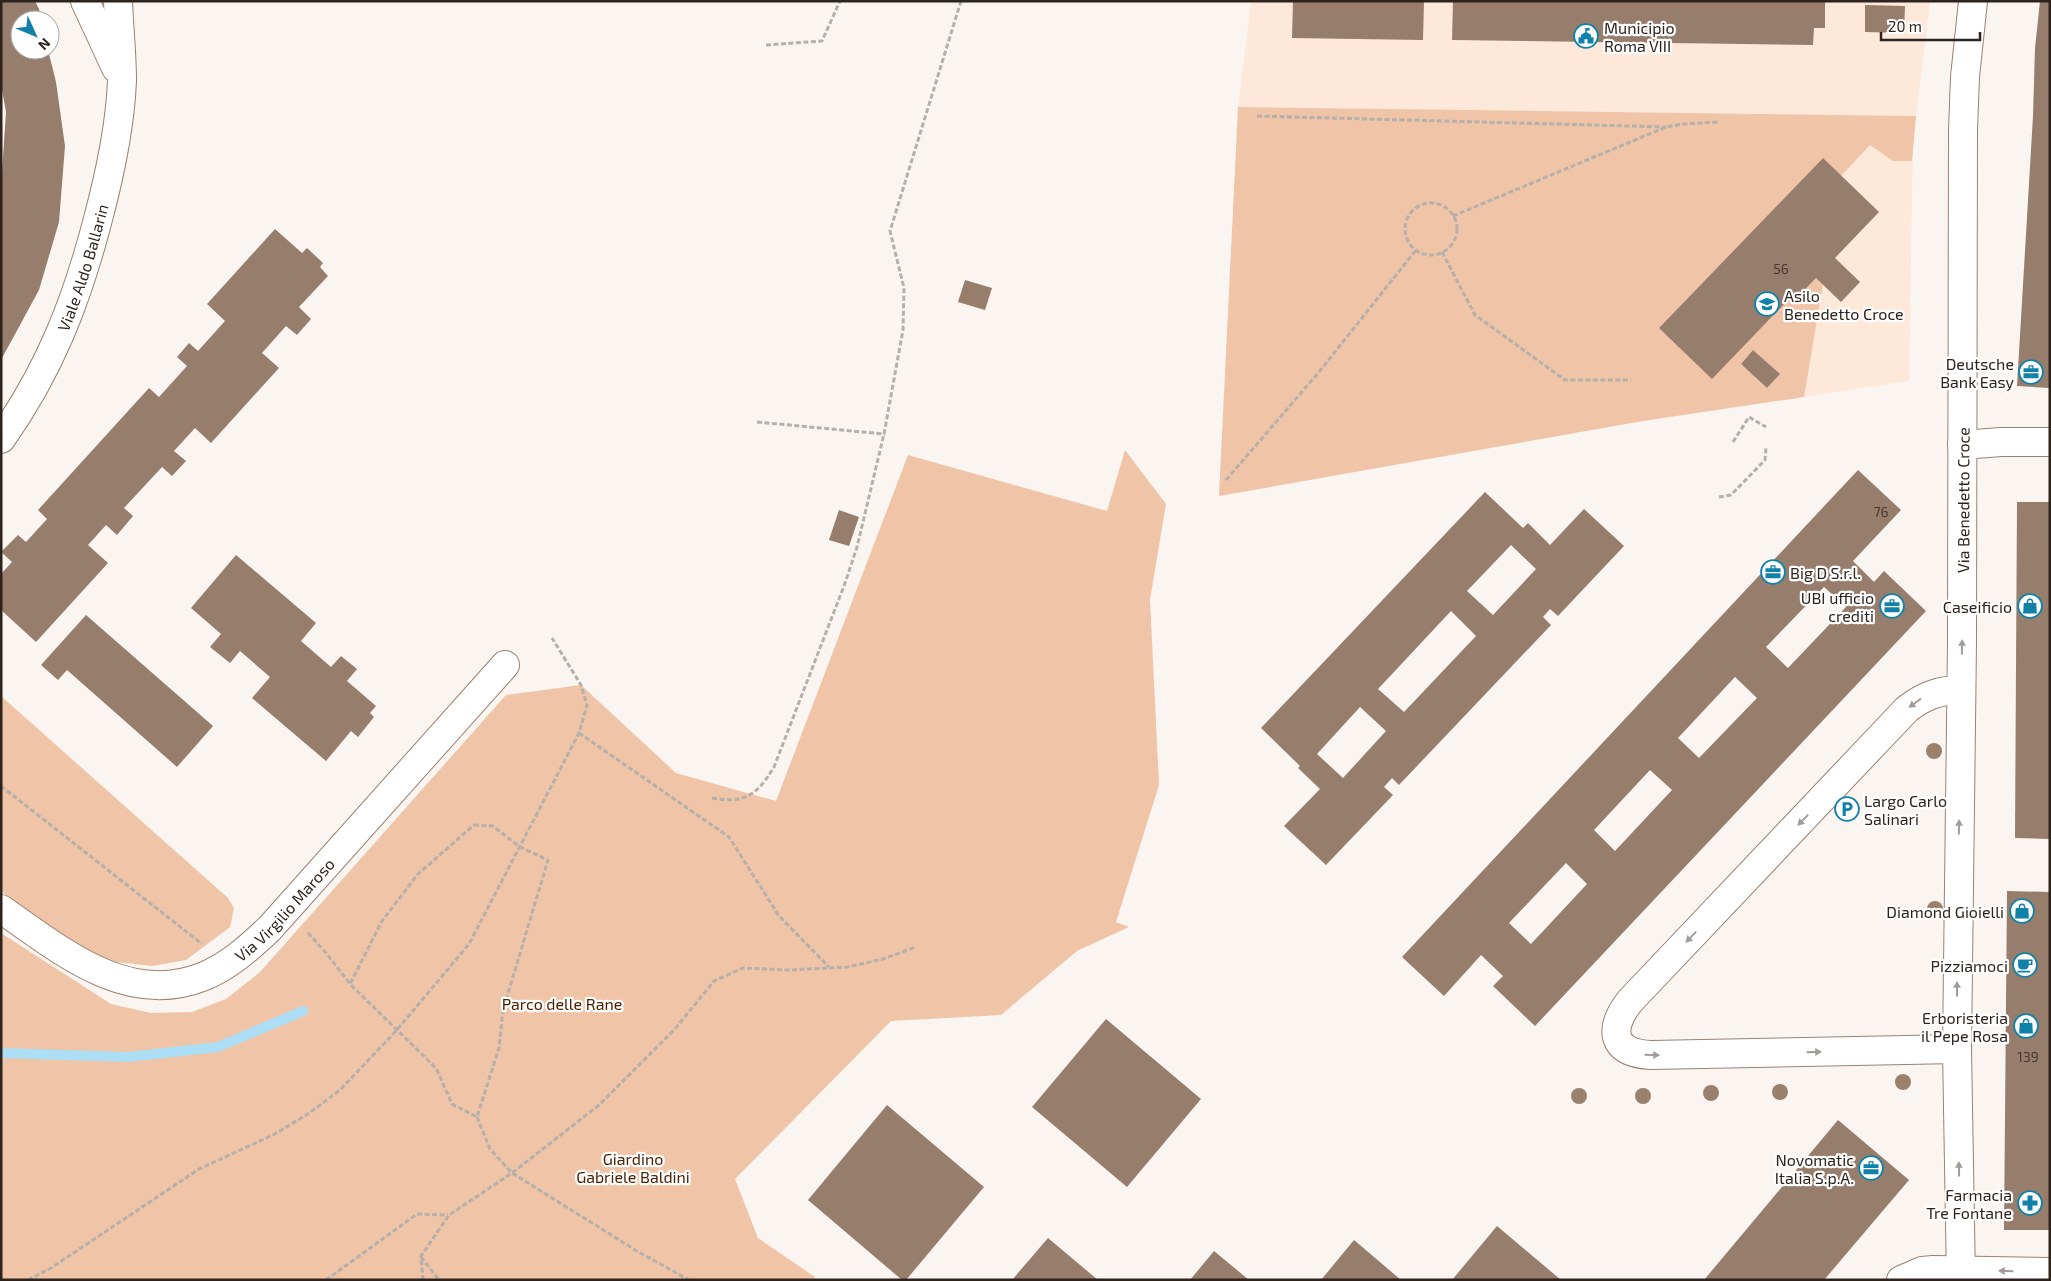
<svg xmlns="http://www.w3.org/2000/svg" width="2051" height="1281" font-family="'Exo 2',sans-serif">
	<rect width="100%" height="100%" fill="#fbf5f1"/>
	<!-- built -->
	<g fill="#fde8da">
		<polygon points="1251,1 1930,1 1916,116 1238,107"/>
		<polygon points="1696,132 1913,137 1909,381 1643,421 1612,226"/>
	</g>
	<!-- green -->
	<g fill="#efc4a7" fill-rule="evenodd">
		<path d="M 1238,107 L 1916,116 L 1912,161 L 1893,161 L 1870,145 L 1841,176 L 1823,158 L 1660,327 L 1712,378 L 1789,299 L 1793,302 L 1816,278 L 1823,284 L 1804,397 L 1643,421 L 1219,496 ZM 1753,350 L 1779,374 L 1767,388 L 1741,364 Z"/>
		<polygon points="1125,450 1166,504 1150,600 1159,785 1116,922 1129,927 1077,951 1001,1015 891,1021 735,1179 758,1238 815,1277 813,1280 1,1280 1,933 111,1004 151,1013 192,1012 226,999 260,972 506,695 581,685 676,773 776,801 908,455 1107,511"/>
		<polygon points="1,696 228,898 234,908 230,927 186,960 152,966 108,961 83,950 1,891"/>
	</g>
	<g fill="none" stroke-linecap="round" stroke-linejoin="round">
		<!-- stream -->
		<polyline stroke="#acdef6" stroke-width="10" points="1,1053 128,1057 218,1047 303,1011"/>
	</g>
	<!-- building -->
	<g fill="#967d6c" fill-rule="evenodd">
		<polygon points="1,1 35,1 39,9 41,20 20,20 20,50 48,50 56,82 65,146 59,222 39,290 1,360 1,187 6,112 1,84"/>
		<polygon points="1293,1 1424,1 1423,40 1292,38"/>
		<polygon points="1453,1 1825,1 1825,28 1814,28 1813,45 1452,40"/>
		<polygon points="2040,1 2050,1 2050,388 2017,386 2033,116 2035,48"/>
		<polygon points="1865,5 1905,6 1904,33 1865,32"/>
		<polygon points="1823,158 1879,212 1835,258 1860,282 1841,302 1816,278 1793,302 1789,299 1712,379 1659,328"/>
		<polygon points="275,229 302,253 307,248 323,263 320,267 328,276 299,307 311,319 297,335 286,326 262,353 279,368 211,443 195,428 174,451 186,461 172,476 162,467 124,508 133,516 117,535 106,525 88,545 108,563 36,642 1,610 1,574 12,562 1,552 18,535 26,542 47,519 38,510 149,388 159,397 187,366 177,357 189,343 198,351 225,321 207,304"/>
		<polygon points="965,280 992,288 985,310 958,302"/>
		<polygon points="1753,350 1780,374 1767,388 1741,364"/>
		<path d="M 1858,470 L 1901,510 L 1853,561 L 1874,582 L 1884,571 L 1926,611 L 1535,1026 L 1493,986 L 1503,976 L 1481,955 L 1444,996 L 1402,957 ZM 1824,587 L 1846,607 L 1788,668 L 1766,647 ZM 1735,677 L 1757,698 L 1699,758 L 1678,738 ZM 1650,770 L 1672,790 L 1615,851 L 1594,830 ZM 1566,863 L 1587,884 L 1531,944 L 1509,923 Z"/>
		<path d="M 1485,492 L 1523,528 L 1528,523 L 1550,545 L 1584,509 L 1624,546 L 1558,616 L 1550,609 L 1543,617 L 1551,625 L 1399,785 L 1392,778 L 1384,787 L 1393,795 L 1326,865 L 1284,826 L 1320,789 L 1298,768 L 1300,766 L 1261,728 ZM 1511,545 L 1536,569 L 1493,615 L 1467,591 ZM 1451,611 L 1476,636 L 1404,712 L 1378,689 ZM 1360,707 L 1386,731 L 1343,778 L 1317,754 Z"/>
		<polygon points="2017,502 2050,502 2050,839 2015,838"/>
		<polygon points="839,510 859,517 849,546 829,540"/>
		<polygon points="236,555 316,623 301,641 331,667 341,656 357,669 347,681 376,706 370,713 374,717 358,737 351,731 326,761 252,698 270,677 240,651 230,663 210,647 221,634 191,608"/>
		<polygon points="86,615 213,726 177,767 67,670 58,680 41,665"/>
		<polygon points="2007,891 2050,892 2050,1230 2004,1230"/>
		<polygon points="1106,1019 1201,1099 1127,1187 1032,1107"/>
		<polygon points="887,1105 984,1187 906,1280 902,1280 808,1200"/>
		<polygon points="1838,1120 1909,1180 1824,1280 1704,1280"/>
		<polygon points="1497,1226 1561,1280 1452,1280"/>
		<polygon points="1048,1238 1098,1280 1012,1280"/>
		<polygon points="1354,1240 1401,1280 1321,1280"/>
		<polygon points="1214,1251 1249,1280 1190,1280"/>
	</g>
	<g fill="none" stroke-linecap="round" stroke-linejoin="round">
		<!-- minor casing -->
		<g stroke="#9a8170" stroke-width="30">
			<g id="minor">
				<polyline points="85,1 116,68"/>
				<path id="s1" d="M 1,439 C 50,370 77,300 98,219 C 110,174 120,127 122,81 C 122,54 119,28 118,1"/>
				<polyline points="1962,445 2001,442 2050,442"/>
				<path id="s2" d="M 1,909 C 59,949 126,1007 202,977 C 228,967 250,947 270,928 L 505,665"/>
				<path d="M 1957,1049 L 1651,1055 C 1611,1053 1608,1029 1630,1001 L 1907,709 C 1924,696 1939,690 1961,690"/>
				<polyline points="1901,1280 1922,1271 1933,1270 2050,1272"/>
				<path id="s3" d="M 1961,1280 L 1957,1049 L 1962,642 L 1963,130 L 1965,77 L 1973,1"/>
			</g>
		</g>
		<!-- path -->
		<g stroke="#b6afaa" stroke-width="3" stroke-dasharray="5 2.5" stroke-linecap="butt">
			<polyline points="766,45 822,41 840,1"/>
			<polyline points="1257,116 1666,127"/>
			<circle cx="1431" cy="229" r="26"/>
			<polyline points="1453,216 1666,127 1683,124 1718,122"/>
			<polyline points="1442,252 1475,315 1565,380 1631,380"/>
			<polyline points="757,422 884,434 903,330 904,288 890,231 961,1"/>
			<polyline points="1733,442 1749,417 1766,427"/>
			<polyline points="1226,480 1319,372 1416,250"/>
			<polyline points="1719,497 1731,495 1765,460 1766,447"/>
			<polyline points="579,733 729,837 779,916 829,967"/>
			<polyline points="1,786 202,944"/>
			<path d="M 712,798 C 745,804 757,795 774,767 L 844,586 L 857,547 L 884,434"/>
			<polygon points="474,825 493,826 520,847 548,860 503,1010 499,1048 477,1117 452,1104 436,1068 350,984 382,921 418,874"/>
			<polyline points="308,933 326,953 350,984"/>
			<polyline points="477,1117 490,1149 512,1173 637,1251 689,1280"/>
			<polyline points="421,1257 439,1280"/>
			<polyline points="28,1280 51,1268 199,1169 273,1135 308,1114 340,1090 396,1031 469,944 579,733 587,705 581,685 552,638"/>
			<polyline points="326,1280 417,1214 448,1215"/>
			<polyline points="423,1280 421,1256 449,1215 512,1173 599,1105 675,1029 714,981 743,968 790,970 847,967 883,959 916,947"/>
		</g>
		<!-- minor -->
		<use href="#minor" stroke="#fff" stroke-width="28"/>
	</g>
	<!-- trees -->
	<g fill="#9b816c">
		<circle cx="1934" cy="751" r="8"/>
		<circle cx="1935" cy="909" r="8"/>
		<circle cx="1903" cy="1082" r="8"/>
		<circle cx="1780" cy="1092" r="8"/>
		<circle cx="1711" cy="1093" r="8"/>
		<circle cx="1579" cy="1096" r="8"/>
		<circle cx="1643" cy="1096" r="8"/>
	</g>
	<!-- one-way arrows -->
	<defs><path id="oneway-solid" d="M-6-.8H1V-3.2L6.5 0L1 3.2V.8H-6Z" transform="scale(1.25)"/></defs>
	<g fill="#a19c99">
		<use href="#oneway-solid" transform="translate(1962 647) rotate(-89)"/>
		<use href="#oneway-solid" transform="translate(1915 703) rotate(144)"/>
		<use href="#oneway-solid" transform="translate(1803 820) rotate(134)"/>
		<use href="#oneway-solid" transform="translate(1959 827) rotate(-89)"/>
		<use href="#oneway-solid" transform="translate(1691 937) rotate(134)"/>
		<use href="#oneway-solid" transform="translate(1957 989) rotate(-90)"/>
		<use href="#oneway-solid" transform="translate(1814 1052) rotate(-1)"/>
		<use href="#oneway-solid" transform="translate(1652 1055) rotate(1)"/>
		<use href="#oneway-solid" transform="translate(1959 1169) rotate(-91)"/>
		<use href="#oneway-solid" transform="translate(2006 1271) rotate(-179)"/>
	</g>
	<!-- icons -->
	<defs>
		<g id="civic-ring" transform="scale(1.25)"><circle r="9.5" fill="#fff" stroke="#1081a8" stroke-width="1.5"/><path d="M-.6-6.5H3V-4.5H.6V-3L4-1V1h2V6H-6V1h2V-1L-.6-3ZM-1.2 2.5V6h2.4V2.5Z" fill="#1081a8"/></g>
		<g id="school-ring" transform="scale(1.25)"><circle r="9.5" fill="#fff" stroke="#1081a8" stroke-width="1.5"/><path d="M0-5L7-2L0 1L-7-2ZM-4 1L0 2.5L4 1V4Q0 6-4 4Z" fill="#1081a8"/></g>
		<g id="office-ring" transform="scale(1.25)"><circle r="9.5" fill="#fff" stroke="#1081a8" stroke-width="1.5"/><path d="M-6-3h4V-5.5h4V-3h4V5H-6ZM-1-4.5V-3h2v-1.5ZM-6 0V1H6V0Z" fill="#1081a8"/></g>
		<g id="shop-ring" transform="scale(1.25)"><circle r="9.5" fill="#fff" stroke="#1081a8" stroke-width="1.5"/><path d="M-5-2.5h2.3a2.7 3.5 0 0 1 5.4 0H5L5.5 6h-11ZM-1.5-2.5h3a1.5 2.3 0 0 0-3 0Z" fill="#1081a8"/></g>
		<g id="parking-ring" transform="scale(1.25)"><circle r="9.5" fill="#fff" stroke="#1081a8" stroke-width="1.5"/><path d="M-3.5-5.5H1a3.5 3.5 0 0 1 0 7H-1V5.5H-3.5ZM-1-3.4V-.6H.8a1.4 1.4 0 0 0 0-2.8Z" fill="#1081a8"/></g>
		<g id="cafe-ring" transform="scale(1.25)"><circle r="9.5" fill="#fff" stroke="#1081a8" stroke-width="1.5"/><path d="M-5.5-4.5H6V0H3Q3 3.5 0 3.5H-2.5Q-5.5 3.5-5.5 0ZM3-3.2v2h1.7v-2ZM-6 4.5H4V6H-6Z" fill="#1081a8"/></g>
		<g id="pharmacy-ring" transform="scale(1.25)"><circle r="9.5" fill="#fff" stroke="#1081a8" stroke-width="1.5"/><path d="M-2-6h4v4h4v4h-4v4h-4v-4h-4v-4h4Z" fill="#1081a8"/></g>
	</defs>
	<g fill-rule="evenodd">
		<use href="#civic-ring" x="1586" y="36"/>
		<use href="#school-ring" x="1767" y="304"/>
		<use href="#office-ring" x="2031" y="372"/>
		<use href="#office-ring" x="1773" y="572"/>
		<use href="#office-ring" x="1892" y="606"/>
		<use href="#shop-ring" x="2030" y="606"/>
		<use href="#parking-ring" x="1847" y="809"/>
		<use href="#shop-ring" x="2022" y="911"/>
		<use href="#cafe-ring" x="2025" y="965"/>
		<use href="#shop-ring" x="2026" y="1026"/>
		<use href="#office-ring" x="1871" y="1168"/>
		<use href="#pharmacy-ring" x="2030" y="1203"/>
	</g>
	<g text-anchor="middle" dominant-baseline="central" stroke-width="4.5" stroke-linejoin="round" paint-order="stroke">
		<!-- number labels -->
		<g font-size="14" fill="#483a31">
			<text x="1781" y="268">56</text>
			<text x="1881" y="511">76</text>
			<text x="2028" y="1056">139</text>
		</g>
		<!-- poi labels -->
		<g font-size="16" fill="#2e231d" stroke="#fff" text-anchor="end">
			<text x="1604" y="27" text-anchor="start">Municipio<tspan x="1604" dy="18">Roma VIII</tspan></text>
			<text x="1784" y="295" text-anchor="start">Asilo<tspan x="1784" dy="18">Benedetto Croce</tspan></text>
			<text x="2014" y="363">Deutsche<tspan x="2014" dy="18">Bank Easy</tspan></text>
			<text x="1790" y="572" text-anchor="start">Big D S.r.l.</text>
			<text x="1874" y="597">UBI ufficio<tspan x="1874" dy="18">crediti</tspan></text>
			<text x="2012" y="606">Caseificio</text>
			<text x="1864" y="800" text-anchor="start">Largo Carlo<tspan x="1864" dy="18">Salinari</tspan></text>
			<text x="2004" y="911">Diamond Gioielli</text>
			<text x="2008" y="965">Pizziamoci</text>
			<text x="2008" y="1017">Erboristeria<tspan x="2008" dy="18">il Pepe Rosa</tspan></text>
			<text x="1854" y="1159">Novomatic<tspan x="1854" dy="18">Italia S.p.A.</tspan></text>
			<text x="2012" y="1194">Farmacia<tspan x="2012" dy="18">Tre Fontane</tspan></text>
		</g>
		<!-- street labels -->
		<g font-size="16" fill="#2e231d" stroke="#fff">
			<text stroke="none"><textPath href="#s1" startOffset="191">Viale Aldo Ballarin</textPath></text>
			<text stroke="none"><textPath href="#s3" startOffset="780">Via Benedetto Croce</textPath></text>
			<text stroke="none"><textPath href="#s2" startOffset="330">Via Virgilio Maroso</textPath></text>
		</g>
		<!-- park labels -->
		<g font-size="16" fill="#4d2200" stroke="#fff">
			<text x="562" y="1003">Parco delle Rane</text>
			<text x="633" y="1158">Giardino<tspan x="633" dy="18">Gabriele Baldini</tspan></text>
		</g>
	</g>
	<!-- border -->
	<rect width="2051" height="1281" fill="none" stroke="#2e231d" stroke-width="5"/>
	<!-- north arrow -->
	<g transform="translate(35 35) rotate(134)"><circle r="24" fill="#ffffff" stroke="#aba7a5"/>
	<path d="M0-4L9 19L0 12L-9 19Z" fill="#1081a8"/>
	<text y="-8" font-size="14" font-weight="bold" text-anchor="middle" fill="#2e231d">N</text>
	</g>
	<!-- scale -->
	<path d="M1881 32v8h99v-8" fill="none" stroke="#2e231d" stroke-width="2.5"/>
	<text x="1888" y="32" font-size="15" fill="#2e231d" stroke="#ffffff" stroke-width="4" paint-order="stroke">20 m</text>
</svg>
